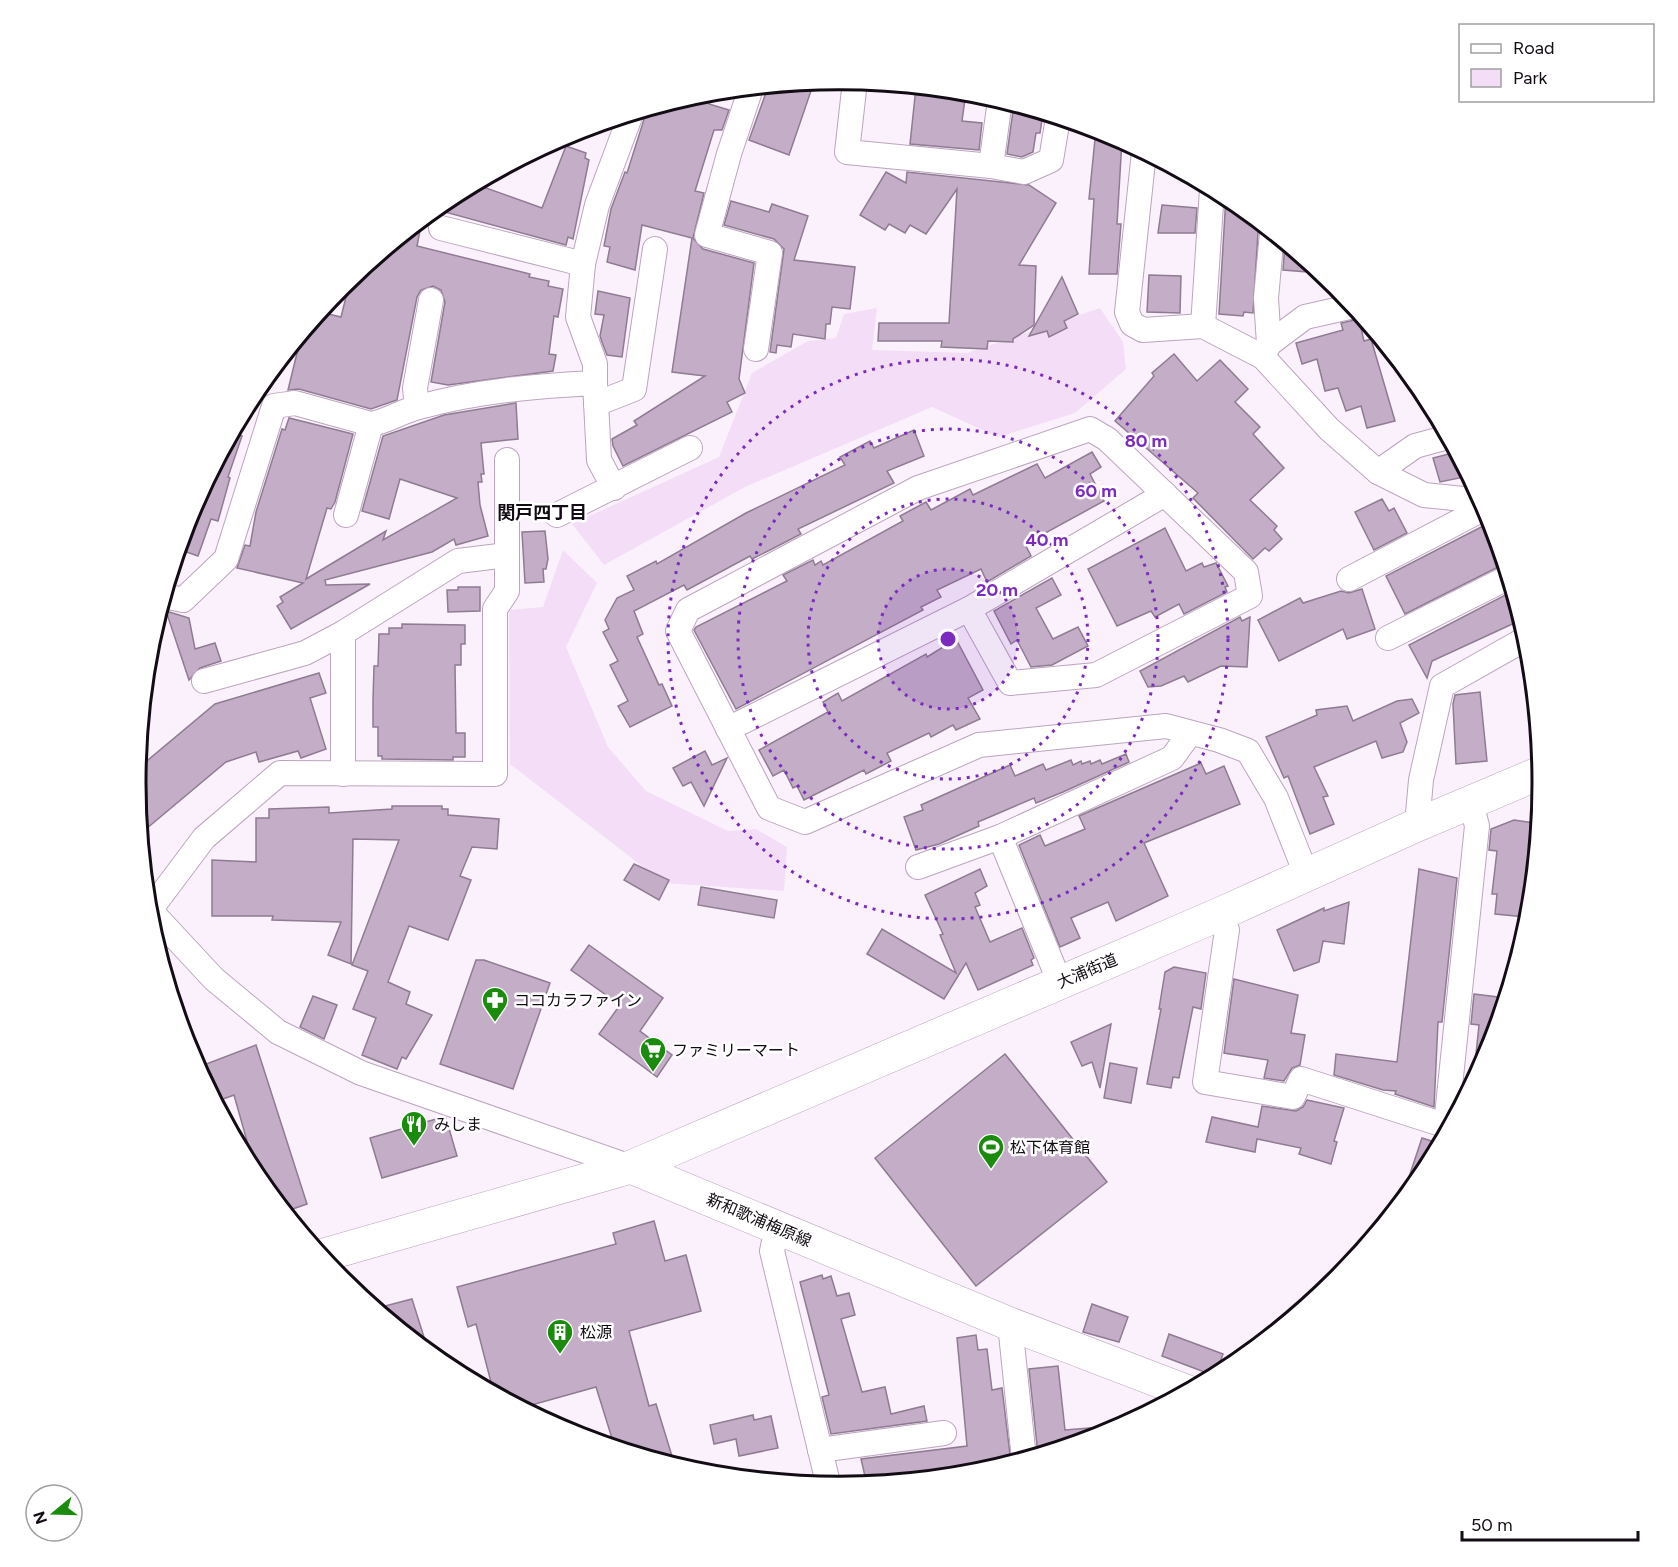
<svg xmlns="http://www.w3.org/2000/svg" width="1678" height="1567" font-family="Figtree,'Noto Sans JP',sans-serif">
	<rect width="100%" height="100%" fill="#fbf1fc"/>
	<!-- green -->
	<g fill="#f4ddf7">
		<polygon points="877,308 872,350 967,353 1100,308 1123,342 1126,369 1075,413 998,437 932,407 745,487 604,565 572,524 719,457 752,373 808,341 836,338 844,314"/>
		<polygon points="563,550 597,583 566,647 608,747 646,791 728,831 756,829 787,847 784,891 664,883 510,764 509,610 543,607"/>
	</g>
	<!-- building -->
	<g fill="#c3adc7" stroke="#8f7b92" stroke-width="1.5">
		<polygon points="801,83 812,88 789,155 749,140 768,87"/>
		<polygon points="916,87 966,92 962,121 982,123 979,150 910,144"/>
		<polygon points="694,96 710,100 709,104 729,110 722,130 714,130 695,191 704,193 693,238 703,249 754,263 739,379 745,393 727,402 732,412 623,466 613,446 612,439 637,425 634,421 705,376 672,372 692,238 642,225 635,270 607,262 610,247 604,246 611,209 625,172 627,173 647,110"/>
		<polygon points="1014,104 1043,113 1040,133 1036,133 1033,152 1022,157 1007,154"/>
		<polygon points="1096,129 1122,140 1117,224 1121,224 1117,274 1089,274 1094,199 1089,199"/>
		<polygon points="566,146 586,153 585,158 589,160 573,239 568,237 566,245 434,209 448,198 475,184 542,208"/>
		<polygon points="886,172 906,183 907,172 1029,185 1056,203 1019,265 1036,266 1034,325 1013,339 1013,342 988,341 987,349 941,347 942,341 878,341 879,323 949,323 957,189 926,234 910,225 905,233 889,224 885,230 860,215"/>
		<polygon points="1226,196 1261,224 1258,232 1253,313 1244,312 1243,316 1219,314"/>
		<polygon points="731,201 769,212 772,204 808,216 794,260 855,267 850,309 832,307 830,324 826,324 825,339 793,334 791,347 777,345 776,353 770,352 784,249 774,239 724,225"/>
		<polygon points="1162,205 1197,208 1195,233 1158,233"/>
		<polygon points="422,220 417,246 530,274 529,277 549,281 548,286 563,289 558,317 554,316 549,354 556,355 553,371 448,385 431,382 445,302 441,290 433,286 421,290 417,297 397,400 371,409 299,389 288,390 298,349 291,347 320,312 341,317 351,277"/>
		<polygon points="1285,243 1321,273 1283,270"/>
		<polygon points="1149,275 1181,276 1180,313 1147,312"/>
		<polygon points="1062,277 1078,314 1064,321 1067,328 1049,337 1047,331 1029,336"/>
		<polygon points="598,291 630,298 622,357 607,355 602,342 600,336 604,315 595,314"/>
		<polygon points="1359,319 1364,341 1371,339 1395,421 1367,428 1361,406 1346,411 1338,388 1325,391 1317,359 1302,364 1296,343 1343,330 1341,323"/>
		<polygon points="1174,354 1197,381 1220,360 1248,389 1235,402 1260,427 1253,434 1284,468 1250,500 1277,526 1274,530 1282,539 1269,551 1265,548 1253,559 1193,498 1198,493 1115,421 1154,376 1152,373"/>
		<polygon points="516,403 518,439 481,443 484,474 481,474 482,482 478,482 480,505 488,536 456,545 454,539 432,552 325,580 326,585 370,584 291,629 277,606 283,602 280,597 303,583 237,568 245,545 250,546 256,512 282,429 285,430 289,418 353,434 335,502 331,509 327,508 306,579 386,531 383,540 457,498 400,479 389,519 362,511 383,436 444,415"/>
		<polygon points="914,430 924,456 887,471 894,483 798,529 801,534 770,550 752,559 750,556 687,590 684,585 634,611 643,634 637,637 659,685 662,684 672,706 630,727 618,706 628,701 610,665 618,661 603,632 609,629 605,620 617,598 634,590 627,576 656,561 657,564 746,513 845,465 840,457 870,441 874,448"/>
		<polygon points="233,432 242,436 228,477 230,478 218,521 211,519 198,556 178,549 189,514"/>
		<polygon points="1092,452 1101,467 1090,474 1104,501 1025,544 1031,556 987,582 981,569 937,590 941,597 921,607 923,610 736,709 694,630 696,627 787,581 783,575 813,560 815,565 821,561 823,565 903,521 900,516 926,502 931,510 970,489 973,495 1037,464 1045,478"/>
		<polygon points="1456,452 1469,476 1440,482 1433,458"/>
		<polygon points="1382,499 1389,511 1394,508 1407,533 1374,550 1355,512"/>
		<polygon points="1485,525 1498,550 1500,549 1504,564 1405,614 1386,576"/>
		<polygon points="1165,528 1186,571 1202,563 1204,567 1216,563 1228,586 1225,587 1227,592 1184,614 1179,604 1155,617 1151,611 1117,626 1088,569"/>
		<polygon points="545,531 548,559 546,569 543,569 544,582 525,583 522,532"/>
		<polygon points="1052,578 1061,595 1036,608 1053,639 1078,627 1088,646 1052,665 1031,667 1017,640 1011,644 994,611"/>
		<polygon points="458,587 480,587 480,611 448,612 447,590 458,590"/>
		<polygon points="1362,589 1375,629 1347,639 1343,629 1279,661 1258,620 1300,598 1303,603 1341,591 1349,593"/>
		<polygon points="1513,591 1521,620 1432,661 1427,678 1409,645"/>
		<polygon points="166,611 189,618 195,649 215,643 221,661 200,668 189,680"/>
		<polygon points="1240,617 1242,621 1250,617 1247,667 1221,666 1188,682 1184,676 1161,686 1148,687 1140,671"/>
		<polygon points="402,624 465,625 465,644 461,644 461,665 455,665 456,733 465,733 465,757 453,757 453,760 382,759 382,756 378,756 378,727 373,727 373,700 374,666 378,666 379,634 389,634 389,628 402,628"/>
		<polygon points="956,639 983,690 968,698 980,719 956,730 953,725 931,737 929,733 887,753 891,761 866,774 864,770 804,800 797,786 793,788 784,770 773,776 759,750 828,712 823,702 838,693 842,701 926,654 927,657"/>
		<polygon points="319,673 326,693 310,698 326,749 301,758 298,751 259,762 256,752 226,762 140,834 136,770 215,704"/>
		<polygon points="1480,692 1487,761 1456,764 1453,704 1455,695"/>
		<polygon points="1412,699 1419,713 1400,723 1407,742 1403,752 1382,758 1376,741 1314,767 1328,796 1323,797 1334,824 1310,834 1288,776 1284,778 1266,737 1317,715 1316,710 1347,706 1353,721 1397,701"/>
		<polygon points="705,751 712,765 727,758 704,806 691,782 683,786 673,768"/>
		<polygon points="1126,754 1129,762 1063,792 1036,803 1034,798 978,822 979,826 939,844 916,850 904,817 923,810 921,805 1010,765 1015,776 1043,764 1046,770 1071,760 1073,765 1081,761 1082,764 1090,761 1091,764 1100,760 1102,764"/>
		<polygon points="1201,763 1206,774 1224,766 1240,804 1144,843 1168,896 1116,921 1108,902 1071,918 1080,938 1060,947 1019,845 1040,835 1045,846 1085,829 1079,816"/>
		<polygon points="392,806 442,806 442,809 448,809 448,815 499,819 497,849 472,847 460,876 471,880 448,940 409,926 388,982 410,992 406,1004 432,1015 406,1059 402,1057 397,1069 362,1055 376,1018 353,1009 368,971 352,965 399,840 353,839 351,964 328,955 341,922 272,920 273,916 212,916 212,860 256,862 256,818 269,818 269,809 329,807 329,813 392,809"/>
		<polygon points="1514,820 1535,823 1527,917 1495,914 1497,894 1492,894 1497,851 1489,850 1491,829"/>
		<polygon points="634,864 669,880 659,900 624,880"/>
		<polygon points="980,869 987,886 975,893 980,905 975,907 990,942 1022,928 1034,958 1031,960 1033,965 978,990 966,963 944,999 867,954 882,929 956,973 940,935 943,934 925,895"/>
		<polygon points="1419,869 1457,878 1442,1022 1438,1022 1434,1107 1395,1094 1396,1091 1383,1090 1334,1075 1336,1054 1397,1062"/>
		<polygon points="701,887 777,900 774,918 698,905"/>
		<polygon points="1349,902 1344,944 1323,941 1319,962 1294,971 1277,930 1324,908 1324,911"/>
		<polygon points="589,945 663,998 640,1031 672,1055 657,1077 599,1034 620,1005 571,970"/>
		<polygon points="476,960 484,960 550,983 513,1089 440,1064"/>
		<polygon points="1174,967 1206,973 1201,1009 1193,1007 1179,1078 1173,1077 1171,1088 1147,1084 1161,1009 1159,1009 1165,972"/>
		<polygon points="1234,979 1298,995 1291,1033 1305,1035 1300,1065 1292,1068 1284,1081 1264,1078 1268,1060 1224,1053"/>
		<polygon points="1474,994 1506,998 1489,1053 1478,1074 1474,1073 1479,1025 1471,1024"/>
		<polygon points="313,996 337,1005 324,1039 300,1027"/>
		<polygon points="1111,1024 1100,1088 1092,1062 1082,1066 1071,1042"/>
		<polygon points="256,1045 307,1204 284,1212 258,1180 234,1095 215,1102 196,1068"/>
		<polygon points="1005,1054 1107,1182 976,1286 875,1158"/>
		<polygon points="1110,1063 1137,1068 1131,1103 1104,1098"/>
		<polygon points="1307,1100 1344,1108 1334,1141 1337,1142 1331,1164 1299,1154 1301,1148 1257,1139 1255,1152 1206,1142 1212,1117 1258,1127 1262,1106 1296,1111 1303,1107"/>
		<polygon points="443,1117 446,1118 457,1156 382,1178 370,1138"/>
		<polygon points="1422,1138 1441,1144 1424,1175 1410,1192 1405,1189"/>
		<polygon points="654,1221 665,1261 686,1255 701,1311 629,1331 649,1406 656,1404 675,1466 615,1448 596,1387 521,1408 494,1394 476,1324 468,1327 457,1287 616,1244 613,1233"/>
		<polygon points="822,1275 823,1279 831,1276 837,1296 849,1293 855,1315 841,1319 862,1392 885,1387 891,1414 924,1406 927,1421 831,1434 822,1397 829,1395 800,1282"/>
		<polygon points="412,1299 429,1353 390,1321 385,1306"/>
		<polygon points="1092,1304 1128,1317 1119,1342 1083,1332"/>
		<polygon points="1169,1334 1223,1354 1215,1376 1162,1356"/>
		<polygon points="976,1335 978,1350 987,1349 992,1390 1002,1388 1011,1463 976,1474 867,1485 861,1459 967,1446 957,1338"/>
		<polygon points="1058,1366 1065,1430 1101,1427 1103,1436 1038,1455 1029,1369"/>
		<polygon points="753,1415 754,1420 771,1416 778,1448 739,1456 736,1439 714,1444 710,1425"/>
	</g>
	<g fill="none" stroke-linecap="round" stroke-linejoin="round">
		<!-- street casing -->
		<g stroke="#bba5be" stroke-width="26">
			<g id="street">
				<polyline points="855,81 847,152 991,166 1000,100"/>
				<polyline points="751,88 729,154 707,235 770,253 756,349"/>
				<polyline points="1144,152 1127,312 1132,324 1143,330 1203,326 1263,357 1329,429 1378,472 1424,495 1483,501"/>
				<polyline points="991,166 1024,172 1051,160 1058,118"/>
				<polyline points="441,228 583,264 578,317 595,364 595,383"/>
				<polyline points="583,264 597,205 631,114"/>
				<polyline points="1203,326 1212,189"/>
				<polyline points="1269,344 1305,317 1354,306"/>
				<polyline points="1263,357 1269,344 1266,298 1272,233"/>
				<polyline points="596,404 634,389 655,249"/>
				<polyline points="417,407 415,388 431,300"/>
				<polyline points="1378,472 1415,446 1448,437"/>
				<polyline points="346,515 371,424"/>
				<polyline points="557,515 690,448"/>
				<polyline points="1349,579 1475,513 1477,502"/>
				<path d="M 164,596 L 183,600 L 226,559 L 274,406 L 295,403 L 371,424 C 388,421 402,411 419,407 C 477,391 535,386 595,383 L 599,460 L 614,488"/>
				<polyline points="969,609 1010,683 1096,675 1250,596 1246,572 1107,439 1090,429 918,488 688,610 678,631 769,808 805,822 979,745 1166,726 1219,740 1248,751 1276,798 1306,874"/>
				<polyline points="1388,638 1509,577"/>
				<polyline points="204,681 305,653 343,633 458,561 507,555"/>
				<polyline points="728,729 969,609 1165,494"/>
				<polyline points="343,774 343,633"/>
				<polyline points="1417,825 1421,780 1442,686 1527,638"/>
				<polyline points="1000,837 1060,983"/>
				<polyline points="918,867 1000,837 1172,758 1190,733"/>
				<polyline points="147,907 214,979 278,1032 361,1073 631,1167"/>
				<polyline points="150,910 204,838 280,773 495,774 495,609 507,591 507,460"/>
				<polyline points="1220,914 1227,930 1205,1082 1293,1097 1301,1079 1450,1127"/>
				<polyline points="1446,1125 1477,826 1471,803"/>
				<polyline points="777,1228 772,1251 829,1487"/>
				<polyline points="1010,1324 1024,1459"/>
				<polyline points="820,1450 944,1433"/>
			</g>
		</g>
		<!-- secondary casing -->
		<g stroke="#bba5be" stroke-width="34">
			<polyline id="secondary" points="631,1167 1220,914 1417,825 1542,772"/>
		</g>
		<!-- primary casing -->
		<g stroke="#bba5be" stroke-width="34">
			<polyline id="primary" points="320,1256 631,1167 1010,1324 1188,1392"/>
		</g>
		<!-- street -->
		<use href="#street" stroke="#fff" stroke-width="24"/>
		<!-- secondary -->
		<use href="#secondary" stroke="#fff" stroke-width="33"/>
		<!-- primary -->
		<use href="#primary" stroke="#fff" stroke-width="33"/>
	</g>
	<!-- distance rings -->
	<circle cx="948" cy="639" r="70" fill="#7b2cbf" fill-opacity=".12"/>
	<g fill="none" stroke="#7b2cbf" stroke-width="3" stroke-dasharray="3 6">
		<circle cx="948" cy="639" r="70"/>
		<circle cx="948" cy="639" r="140"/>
		<circle cx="948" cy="639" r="210"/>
		<circle cx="948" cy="639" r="280"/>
	</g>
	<!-- icons -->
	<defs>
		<g id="pharmacy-pin" transform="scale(1.35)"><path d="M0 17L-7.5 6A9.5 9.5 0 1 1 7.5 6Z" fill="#1a8b0d" stroke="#fff"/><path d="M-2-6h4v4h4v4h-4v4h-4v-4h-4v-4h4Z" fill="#fff"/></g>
		<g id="supermarket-pin" transform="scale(1.35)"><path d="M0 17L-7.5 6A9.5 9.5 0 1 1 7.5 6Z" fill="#1a8b0d" stroke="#fff"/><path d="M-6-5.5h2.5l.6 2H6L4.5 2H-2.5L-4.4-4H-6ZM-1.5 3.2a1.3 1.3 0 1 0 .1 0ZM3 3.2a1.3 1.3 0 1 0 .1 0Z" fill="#fff"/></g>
		<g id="restaurant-pin" transform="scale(1.35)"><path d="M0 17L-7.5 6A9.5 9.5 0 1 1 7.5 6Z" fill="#1a8b0d" stroke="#fff"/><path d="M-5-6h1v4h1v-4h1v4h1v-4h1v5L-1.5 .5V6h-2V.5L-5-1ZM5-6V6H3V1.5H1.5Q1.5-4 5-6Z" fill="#fff"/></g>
		<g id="stadium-pin" transform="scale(1.35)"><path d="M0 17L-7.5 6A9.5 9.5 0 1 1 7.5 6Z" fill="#1a8b0d" stroke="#fff"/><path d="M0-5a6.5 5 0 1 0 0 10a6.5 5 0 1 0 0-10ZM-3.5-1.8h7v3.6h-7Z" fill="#fff"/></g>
		<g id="building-pin" transform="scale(1.35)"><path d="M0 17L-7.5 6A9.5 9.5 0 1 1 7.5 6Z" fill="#1a8b0d" stroke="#fff"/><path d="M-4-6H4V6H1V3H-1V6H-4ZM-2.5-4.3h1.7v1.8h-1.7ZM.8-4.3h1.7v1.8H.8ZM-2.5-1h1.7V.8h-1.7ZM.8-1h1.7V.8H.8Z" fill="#fff"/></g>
	</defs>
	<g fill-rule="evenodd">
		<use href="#pharmacy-pin" x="495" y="1000"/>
		<use href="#supermarket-pin" x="653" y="1050"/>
		<use href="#restaurant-pin" x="414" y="1124"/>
		<use href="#stadium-pin" x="991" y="1147"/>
		<use href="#building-pin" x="560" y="1332"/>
	</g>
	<g text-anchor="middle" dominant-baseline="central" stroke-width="5" stroke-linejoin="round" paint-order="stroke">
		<!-- street labels -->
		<g font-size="16" fill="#130c15" stroke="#fff">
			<text transform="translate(1087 971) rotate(-23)">大浦街道</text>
			<text transform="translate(759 1220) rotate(23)">新和歌浦梅原線</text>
		</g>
		<!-- poi labels -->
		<g font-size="16" fill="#130c15" stroke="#fff" text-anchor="start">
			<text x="514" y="1000">ココカラファイン</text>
			<text x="672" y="1050">ファミリーマート</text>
			<text x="434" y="1124">みしま</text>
			<text x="1010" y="1147">松下体育館</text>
			<text x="580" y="1332">松源</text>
		</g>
		<!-- neighbourhood labels -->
		<g font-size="18" font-weight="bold" fill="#130c15" stroke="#fff">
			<text x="542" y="513">関戸四丁目</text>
		</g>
	</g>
	<!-- crop -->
	<path d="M0 0H1678V1567H0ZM146 783a693 693 0 1 1 1386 0a693 693 0 1 1-1386 0Z" fill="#fff" fill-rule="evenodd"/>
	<path fill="none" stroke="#130c15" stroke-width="3" d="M146 783a693 693 0 1 1 1386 0a693 693 0 1 1-1386 0Z"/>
	<circle cx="948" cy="639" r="9" fill="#7b2cbf" stroke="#fff" stroke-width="3"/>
	<g font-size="18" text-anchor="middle" font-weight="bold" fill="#7b2cbf" stroke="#fff" stroke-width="5" stroke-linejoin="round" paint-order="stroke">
		<text x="1146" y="447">80 m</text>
		<text x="1096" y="497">60 m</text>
		<text x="1047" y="546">40 m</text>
		<text x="997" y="596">20 m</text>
	</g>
	<!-- legend -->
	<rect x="1459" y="24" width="195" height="78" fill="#ffffff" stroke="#a19ea1" stroke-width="1.5"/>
	<rect x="1471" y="44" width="30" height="9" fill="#ffffff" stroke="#a19ea1" stroke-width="1.5"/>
	<text x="1513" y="54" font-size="18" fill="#130c15">Road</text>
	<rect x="1471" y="69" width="30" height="18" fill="#f4ddf7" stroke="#a19ea1" stroke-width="1.5"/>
	<text x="1513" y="84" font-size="18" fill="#130c15">Park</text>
	<!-- north arrow -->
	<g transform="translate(54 1513) rotate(251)"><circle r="28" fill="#ffffff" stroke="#a19ea1" stroke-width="1.5"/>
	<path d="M0-4.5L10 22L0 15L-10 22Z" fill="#1a8b0d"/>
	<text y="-9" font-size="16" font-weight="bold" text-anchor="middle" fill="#130c15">N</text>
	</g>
	<!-- scale -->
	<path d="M1462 1531v9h176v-9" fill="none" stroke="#130c15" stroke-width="3"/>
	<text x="1471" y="1531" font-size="18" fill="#130c15" stroke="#ffffff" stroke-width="4.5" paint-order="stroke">50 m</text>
</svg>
